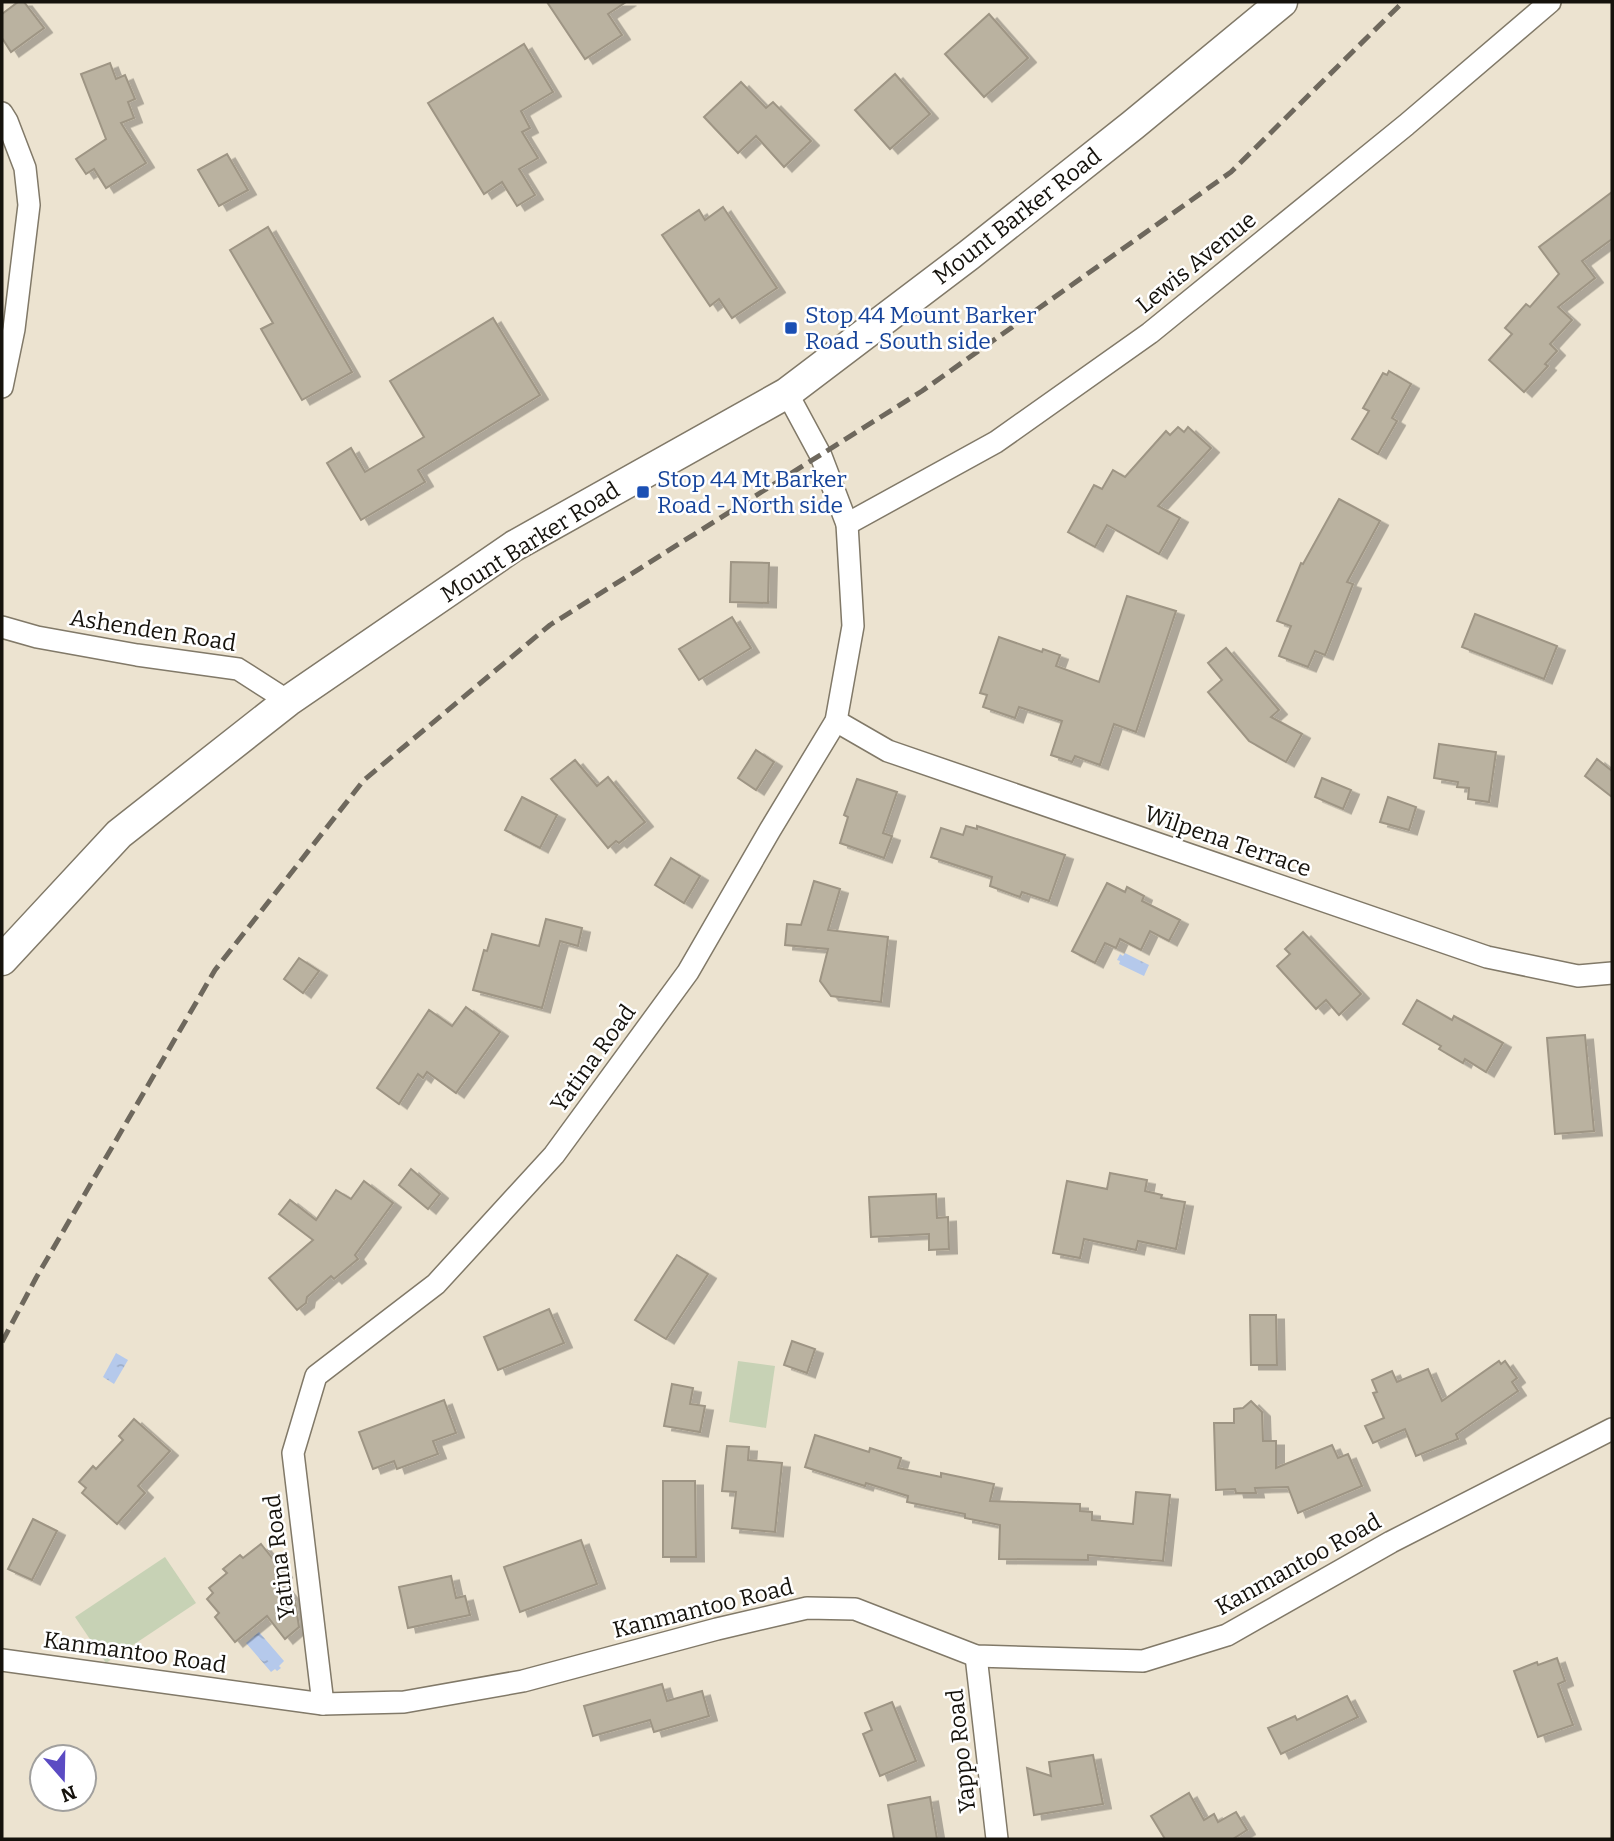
<svg xmlns="http://www.w3.org/2000/svg" width="1614" height="1841" font-family="Bitter,serif">
	<defs>
		<pattern id="water-ripples" width="26" height="14" patternUnits="userSpaceOnUse" patternTransform="scale(1.75)"><rect width="26" height="14" fill="#b5c9eb"/><path d="M2 4q2-2 4 0t4 0M15 11q2-2 4 0t4 0" fill="none" stroke="#9bacc8"/></pattern>
		<filter id="shadow"><feDropShadow dx="8" dy="4.5" stdDeviation="0" flood-color="#0004"/></filter>
	</defs>
	<rect width="100%" height="100%" fill="#ece3d0"/>
	<!-- grass -->
	<g fill="#c7d2b5">
		<polygon points="738,1361 775,1366 766,1428 729,1422"/>
		<polygon points="165,1557 196,1603 106,1663 75,1617"/>
	</g>
	<!-- water -->
	<g fill="url(#water-ripples)">
		<polygon points="1125,953 1149,965 1144,976 1119,964 1120,961 1117,960 1120,954 1123,956"/>
		<polygon points="116,1353 128,1360 114,1384 103,1377"/>
		<polygon points="259,1632 284,1661 279,1666 281,1668 277,1671 275,1669 271,1672 246,1643"/>
	</g>
	<!-- building -->
	<g fill="#bab2a0" stroke="#9e9584" stroke-width="2" filter="url(#shadow)">
		<polygon points="18,2 24,2 44,28 11,52 2,38 2,14"/>
		<polygon points="547,2 626,2 608,14 622,35 585,59"/>
		<polygon points="989,14 1028,58 984,97 945,54"/>
		<polygon points="524,44 553,92 521,111 530,128 522,132 538,158 519,169 535,195 517,206 502,182 484,194 428,103"/>
		<polygon points="110,63 116,79 125,75 135,99 128,102 134,118 121,123 146,163 106,188 94,169 86,174 76,159 106,139 81,74"/>
		<polygon points="895,74 930,114 890,149 855,110"/>
		<polygon points="741,82 766,108 773,102 811,141 784,167 756,136 738,153 704,117"/>
		<polygon points="227,154 248,190 219,206 198,170"/>
		<polygon points="1612,192 1612,239 1582,261 1595,278 1558,307 1572,320 1550,344 1557,351 1545,364 1548,366 1524,392 1489,360 1512,334 1505,328 1526,304 1530,307 1559,274 1539,247"/>
		<polygon points="723,207 777,288 732,318 719,299 710,306 662,235 699,210 705,220"/>
		<polygon points="268,227 352,372 302,400 261,329 273,323 230,250"/>
		<polygon points="493,318 540,395 418,470 425,482 361,520 327,463 351,448 365,472 424,437 390,381"/>
		<polygon points="1389,371 1411,384 1392,418 1397,421 1378,454 1352,439 1369,411 1363,408 1383,373 1387,375"/>
		<polygon points="1178,427 1184,432 1188,427 1211,448 1158,506 1180,518 1159,554 1107,525 1095,547 1068,532 1094,485 1102,489 1113,470 1125,477 1166,431 1170,435"/>
		<polygon points="1339,499 1380,521 1347,582 1353,584 1325,655 1315,651 1308,667 1279,656 1291,626 1277,621 1301,563 1303,564"/>
		<polygon points="731,562 769,563 768,603 730,602"/>
		<polygon points="1127,596 1176,611 1136,732 1114,724 1100,765 1075,756 1072,762 1051,755 1062,721 1019,707 1015,718 983,707 987,695 980,693 999,637 1042,652 1043,649 1060,655 1056,666 1099,682"/>
		<polygon points="1475,614 1557,646 1544,679 1462,647"/>
		<polygon points="732,617 751,648 699,680 679,649"/>
		<polygon points="1226,648 1279,710 1271,717 1302,734 1286,762 1249,741 1208,692 1222,680 1208,663"/>
		<polygon points="1439,744 1496,752 1489,802 1468,799 1469,788 1457,787 1458,782 1434,778"/>
		<polygon points="756,750 774,762 756,790 738,778"/>
		<polygon points="1597,759 1612,771 1612,797 1585,776"/>
		<polygon points="575,760 597,786 608,777 645,822 619,843 616,841 608,848 551,779"/>
		<polygon points="1322,778 1351,790 1343,809 1315,797"/>
		<polygon points="857,779 897,792 883,833 892,836 884,858 840,843 848,817 844,815"/>
		<polygon points="522,797 557,815 540,848 505,830"/>
		<polygon points="1388,797 1416,807 1409,830 1380,822"/>
		<polygon points="966,826 977,829 977,826 1065,855 1049,901 1022,892 1020,897 990,886 992,877 931,857 941,828 963,835"/>
		<polygon points="671,858 700,876 684,903 655,885"/>
		<polygon points="814,881 840,889 828,930 888,937 881,1002 831,996 820,981 828,949 785,945 787,924 801,925"/>
		<polygon points="1107,883 1125,892 1127,887 1144,896 1142,901 1180,920 1169,941 1150,931 1141,950 1120,939 1116,948 1105,943 1095,963 1072,951"/>
		<polygon points="546,919 582,928 578,946 560,941 542,1008 473,990 484,950 487,951 492,934 539,946"/>
		<polygon points="1303,932 1361,994 1339,1015 1326,1000 1316,1009 1277,966 1290,954 1285,949"/>
		<polygon points="299,958 319,971 303,993 284,979"/>
		<polygon points="1417,1000 1452,1020 1454,1016 1503,1043 1486,1072 1465,1059 1463,1063 1439,1049 1441,1046 1403,1024"/>
		<polygon points="466,1007 500,1032 456,1093 427,1072 423,1078 418,1074 399,1104 377,1088 429,1010 452,1026"/>
		<polygon points="1585,1035 1594,1131 1555,1134 1547,1038"/>
		<polygon points="411,1169 440,1194 428,1209 399,1185"/>
		<polygon points="1110,1173 1147,1180 1145,1191 1162,1195 1161,1198 1185,1202 1176,1249 1138,1241 1136,1250 1084,1239 1080,1258 1053,1253 1067,1181 1107,1189"/>
		<polygon points="364,1181 393,1203 355,1255 358,1259 334,1279 331,1276 307,1297 306,1303 297,1310 269,1278 313,1240 279,1214 290,1200 316,1220 336,1190 351,1199"/>
		<polygon points="936,1194 937,1218 948,1217 949,1249 929,1250 929,1234 871,1237 869,1197"/>
		<polygon points="677,1255 708,1274 666,1339 635,1320"/>
		<polygon points="549,1309 564,1343 498,1370 484,1337"/>
		<polygon points="1250,1315 1276,1315 1277,1365 1251,1365"/>
		<polygon points="792,1341 815,1349 807,1373 784,1365"/>
		<polygon points="1499,1361 1501,1364 1505,1361 1517,1378 1512,1382 1518,1391 1456,1434 1458,1439 1416,1456 1405,1429 1373,1443 1365,1426 1384,1418 1373,1393 1377,1392 1372,1380 1392,1371 1397,1382 1428,1369 1442,1401"/>
		<polygon points="672,1384 693,1388 690,1404 705,1406 700,1432 664,1426"/>
		<polygon points="444,1400 456,1433 433,1441 438,1454 397,1469 394,1461 373,1469 359,1432"/>
		<polygon points="1251,1401 1262,1412 1263,1441 1276,1441 1276,1468 1332,1445 1338,1458 1348,1454 1362,1486 1298,1513 1288,1487 1255,1488 1256,1493 1236,1493 1235,1489 1216,1490 1214,1423 1234,1423 1234,1409 1243,1408"/>
		<polygon points="134,1419 170,1451 138,1486 145,1493 117,1524 82,1493 86,1488 79,1482 93,1466 96,1469 123,1440 119,1436"/>
		<polygon points="815,1435 869,1452 870,1448 901,1458 898,1468 941,1477 941,1473 994,1484 990,1501 1080,1504 1080,1511 1092,1512 1092,1520 1133,1524 1136,1492 1170,1495 1163,1561 1088,1555 1088,1560 999,1559 1000,1525 965,1518 965,1514 907,1502 908,1496 866,1483 865,1486 805,1467"/>
		<polygon points="727,1446 749,1447 748,1460 782,1463 775,1532 732,1528 736,1492 722,1491"/>
		<polygon points="663,1481 695,1481 696,1557 663,1557"/>
		<polygon points="33,1519 57,1531 32,1580 8,1569"/>
		<polygon points="581,1540 597,1584 520,1612 504,1567"/>
		<polygon points="261,1544 284,1573 277,1578 295,1601 299,1627 285,1639 267,1616 235,1642 215,1617 219,1613 207,1599 213,1593 209,1588 227,1573 223,1569 240,1555 243,1558"/>
		<polygon points="451,1576 456,1598 465,1596 470,1615 408,1628 399,1587"/>
		<polygon points="1557,1658 1565,1681 1558,1684 1573,1725 1538,1737 1514,1671 1537,1662 1538,1665"/>
		<polygon points="662,1684 667,1701 702,1691 709,1716 654,1732 650,1720 593,1736 584,1706"/>
		<polygon points="1347,1696 1358,1717 1281,1754 1268,1728 1295,1716 1297,1720"/>
		<polygon points="892,1702 916,1761 880,1776 863,1734 872,1730 865,1713"/>
		<polygon points="1093,1755 1103,1804 1034,1815 1027,1768 1051,1776 1049,1762"/>
		<polygon points="1189,1793 1204,1820 1214,1814 1218,1822 1236,1812 1247,1830 1233,1839 1165,1839 1151,1816"/>
		<polygon points="930,1797 937,1839 894,1839 888,1805"/>
	</g>
	<g fill="none" stroke-linecap="round" stroke-linejoin="round">
		<!-- street casing -->
		<g stroke="#817968" stroke-width="24">
			<g id="street">
				<polyline points="2,113 7,121 25,168 29,205 14,329 2,387"/>
				<polyline points="847,524 996,442 1150,333 1406,125 1550,2"/>
				<polyline points="2,627 37,637 137,655 238,669 288,701"/>
				<polyline points="836,721 888,751 1487,957 1578,976 1612,973"/>
				<polyline points="976,1656 997,1839"/>
				<polyline points="2,1660 323,1704 404,1702 523,1681 717,1629 807,1608 855,1609 976,1656 1143,1661 1227,1635 1391,1542 1612,1429"/>
				<polyline points="323,1704 293,1453 316,1376 436,1284 554,1155 688,972 770,830 836,721 853,626 847,524 821,456 787,393"/>
			</g>
		</g>
		<!-- secondary casing -->
		<g stroke="#817968" stroke-width="33">
			<polyline id="secondary" points="2,960 119,834 288,701 514,546 787,393 969,255 1133,125 1282,2"/>
		</g>
		<!-- street -->
		<use href="#street" stroke="#fff" stroke-width="21"/>
		<!-- secondary -->
		<use href="#secondary" stroke="#fff" stroke-width="30"/>
		<!-- rail -->
		<polyline stroke="#6e685d" stroke-width="5" stroke-dasharray="14 7" stroke-linecap="butt" points="2,1342 36,1278 215,970 364,780 550,625 922,391 1231,172 1403,2"/>
	</g>
	<!-- markers -->
	<g fill="#1a4fb4" stroke="#fff" stroke-width="2.5">
		<rect x="784" y="321" width="14" height="14" rx="3.5"/>
		<rect x="636" y="485" width="14" height="14" rx="3.5"/>
	</g>
	<g text-anchor="middle" dominant-baseline="central" stroke-width="5" stroke-linejoin="round" paint-order="stroke">
		<!-- street labels -->
		<g font-size="23" fill="#15120c" stroke="#fff">
			<text transform="translate(1017 216) rotate(-38)">Mount Barker Road</text>
			<text transform="translate(1196 262) rotate(-39)">Lewis Avenue</text>
			<text transform="translate(530 542) rotate(-32)">Mount Barker Road</text>
			<text transform="translate(153 630) rotate(9)">Ashenden Road</text>
			<text transform="translate(1228 841) rotate(19)">Wilpena Terrace</text>
			<text transform="translate(593 1058) rotate(-54)">Yatina Road</text>
			<text transform="translate(279 1557) rotate(-97)">Yatina Road</text>
			<text transform="translate(1298 1564) rotate(-29)">Kanmantoo Road</text>
			<text transform="translate(703 1608) rotate(-14)">Kanmantoo Road</text>
			<text transform="translate(135 1652) rotate(8)">Kanmantoo Road</text>
			<text transform="translate(961 1751) rotate(-96)">Yappo Road</text>
		</g>
		<!-- transit labels -->
		<g font-size="23" fill="#164399" stroke="#fff" text-anchor="start">
			<text x="805" y="315">Stop 44 Mount Barker<tspan x="805" dy="26">Road - South side</tspan></text>
			<text x="657" y="479">Stop 44 Mt Barker<tspan x="657" dy="26">Road - North side</tspan></text>
		</g>
	</g>
	<!-- border -->
	<rect width="1614" height="1841" fill="none" stroke="#15120c" stroke-width="7"/>
	<!-- north arrow -->
	<g transform="translate(63 1778) rotate(160)"><circle r="33" fill="#ffffff" stroke="#a1a09e" stroke-width="2"/>
	<path d="M0-5L12 26L0 18L-12 26Z" fill="#5b4bc3"/>
	<text y="-10" font-size="19" font-weight="bold" text-anchor="middle" fill="#15120c">N</text>
	</g>
</svg>
